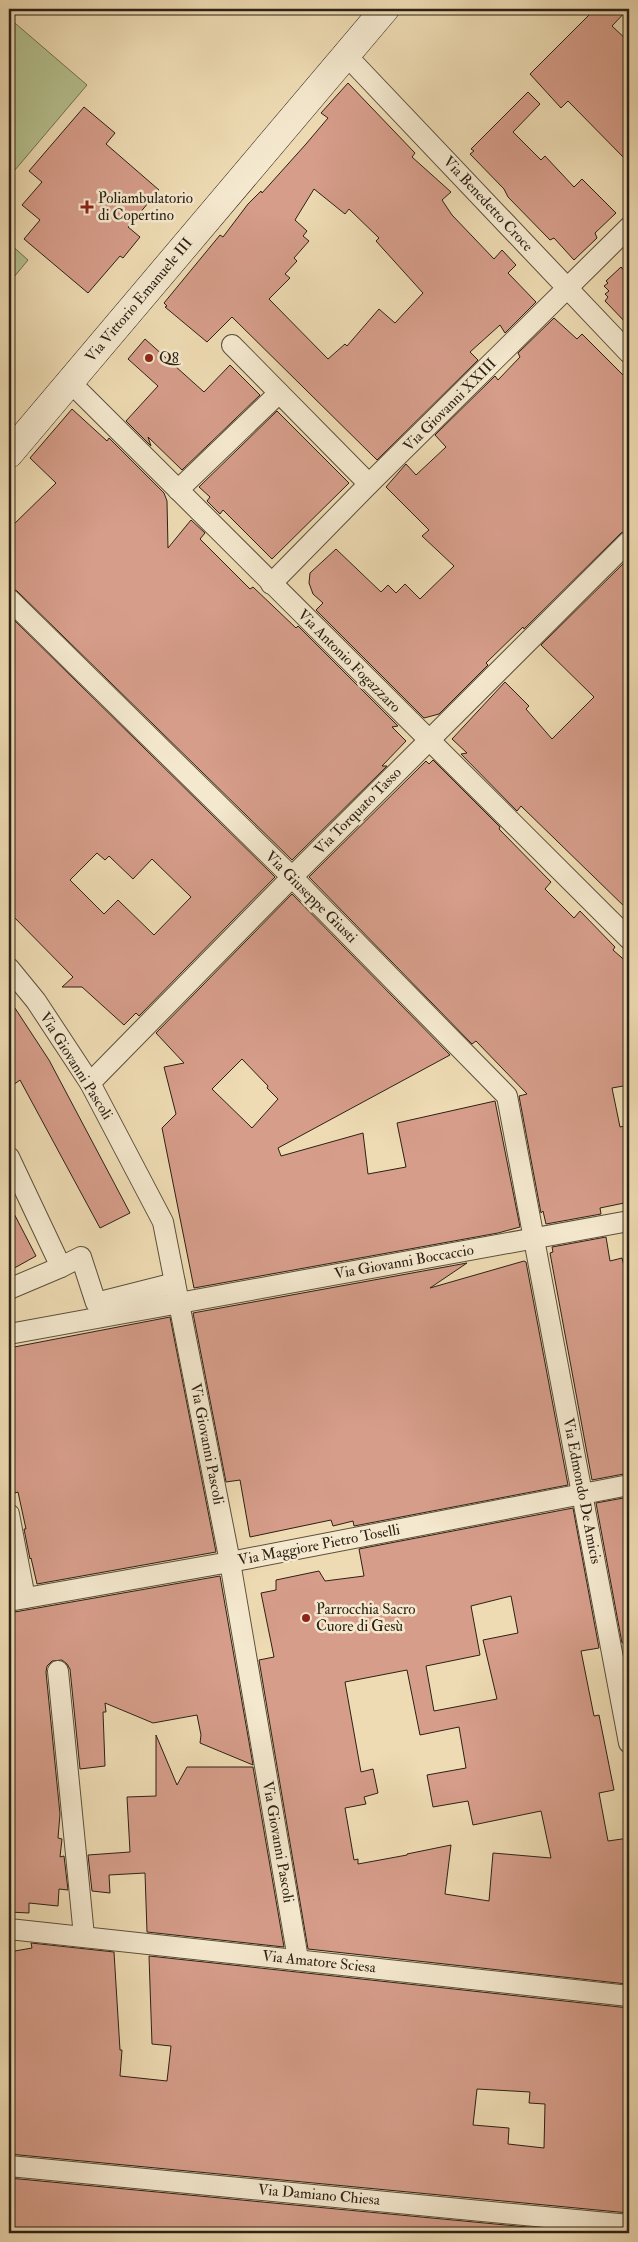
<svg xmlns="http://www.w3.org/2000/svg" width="638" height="2242" font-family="'IM FELL Double Pica',serif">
	<rect width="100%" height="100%" fill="#eedbb3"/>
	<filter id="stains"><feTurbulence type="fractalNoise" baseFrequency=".004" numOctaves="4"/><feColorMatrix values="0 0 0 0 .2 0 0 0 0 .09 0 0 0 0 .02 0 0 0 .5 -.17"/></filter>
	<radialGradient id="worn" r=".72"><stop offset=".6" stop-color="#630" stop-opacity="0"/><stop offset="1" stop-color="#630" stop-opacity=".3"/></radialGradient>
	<!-- green -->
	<g fill="#b5c18f" stroke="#707152">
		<polygon points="9,18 87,85 9,177"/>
		<polygon points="9,243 28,260 9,283"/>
	</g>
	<!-- building -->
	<g fill="#d69d8a" stroke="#2c2115" fill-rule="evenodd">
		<polygon points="595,9 628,9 612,26 629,42 629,163 568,101 561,108 530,74"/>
		<path d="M 348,83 L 415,153 L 412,157 L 451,192 L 442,200 L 452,215 L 494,259 L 502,250 L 516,265 L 508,273 L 536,302 L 505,333 L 500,325 L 470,352 L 478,360 L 377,460 L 232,317 L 207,342 L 165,307 L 167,306 L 164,303 L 220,235 L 223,237 L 248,204 L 261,191 L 262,193 L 306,144 L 328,118 L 321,113 ZM 314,189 L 345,214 L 349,209 L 379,238 L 376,241 L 423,293 L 395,323 L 379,309 L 347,346 L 345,344 L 328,359 L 269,299 L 290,278 L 285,274 L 297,261 L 294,258 L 309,241 L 303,236 L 307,231 L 295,220 Z"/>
		<polygon points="528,92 540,104 513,132 541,160 545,156 574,187 582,179 616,213 595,233 597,238 574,260 554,238 550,240 508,197 504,189 470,154 474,151 471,149"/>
		<polygon points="84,107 115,133 106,144 159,190 128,227 140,237 123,258 120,256 88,293 24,239 40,220 22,205 42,182 29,171"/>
		<polygon points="621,267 626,273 629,270 629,326 605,301 608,297 605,294 609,291 604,286 608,283 606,281"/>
		<polygon points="554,318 577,339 582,334 629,381 629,529 621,533 524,629 523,627 486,663 488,665 439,714 424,718 316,610 323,603 313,594 309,583 310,573 336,549 381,592 388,585 396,593 405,584 420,599 454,566 422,536 429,530 386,487 406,464 416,475 446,447 435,435 495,376 498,380 520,357 518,353"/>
		<polygon points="145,339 204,392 230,365 260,395 182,470 148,437 151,446 126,421 158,386 128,359"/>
		<polygon points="72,409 107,441 109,438 164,493 167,501 168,548 191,520 205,533 200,539 250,589 253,587 296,628 298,626 398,726 392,727 406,741 382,766 387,766 292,860 17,591 9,587 9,529 56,483 30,458"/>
		<polygon points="277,411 349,483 272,559 223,510 220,514 207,501 210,497 199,487"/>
		<polygon points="629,558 629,911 521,806 517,811 461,754 467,753 452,739 505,682 529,706 526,709 552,739 594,697 541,645"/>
		<path d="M 9,615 L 275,877 L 139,1016 L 136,1013 L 124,1025 L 82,987 L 62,987 L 73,977 L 9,912 ZM 97,853 L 105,860 L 109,856 L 133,879 L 152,859 L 191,897 L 154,935 L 118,900 L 104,914 L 70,880 Z"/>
		<polygon points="433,760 500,827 499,829 551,882 545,889 574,918 580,911 615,947 613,950 629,964 629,1085 612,1088 620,1127 629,1125 629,1202 600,1208 601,1214 546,1224 543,1211 541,1213 519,1096 527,1094 476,1041 472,1044 309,877 426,761 429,764"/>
		<path d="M 292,894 L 450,1055 L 278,1148 L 281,1156 L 363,1133 L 368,1174 L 406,1167 L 397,1123 L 495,1101 L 520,1227 L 498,1233 L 194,1288 L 162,1128 L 176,1114 L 164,1067 L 184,1063 L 156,1033 ZM 242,1059 L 268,1086 L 267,1088 L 278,1099 L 252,1128 L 212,1089 Z"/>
		<polygon points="9,999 49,1060 130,1213 100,1228 20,1080 9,1088"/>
		<polygon points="9,1204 36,1256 9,1271"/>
		<polygon points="606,1237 610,1261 622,1258 624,1266 629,1265 629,1473 592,1480 550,1253 553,1252 552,1247"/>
		<polygon points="524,1261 526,1262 568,1485 354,1526 353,1521 333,1526 331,1520 250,1537 240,1480 226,1482 193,1313 467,1263 430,1288"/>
		<polygon points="170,1317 216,1552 37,1584 31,1558 30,1559 24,1529 26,1529 18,1492 15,1493 11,1474 12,1474 10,1464 14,1463 9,1436 9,1348"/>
		<polygon points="629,1497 629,1642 622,1643 596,1503"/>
		<path d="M 573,1508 L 599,1648 L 581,1651 L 594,1716 L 599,1715 L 614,1790 L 599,1793 L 608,1841 L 629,1838 L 629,1977 L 627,1984 L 308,1949 L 259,1660 L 274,1657 L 261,1593 L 276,1590 L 276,1580 L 319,1571 L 325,1581 L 364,1576 L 359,1549 ZM 511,1596 L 518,1633 L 483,1640 L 497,1699 L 434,1711 L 426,1666 L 480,1655 L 471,1606 ZM 407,1670 L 420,1735 L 459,1727 L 466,1768 L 427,1775 L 433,1807 L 468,1801 L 473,1825 L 541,1811 L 551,1858 L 493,1853 L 489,1901 L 445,1894 L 451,1845 L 407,1854 L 407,1855 L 358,1864 L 358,1859 L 354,1860 L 345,1808 L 366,1804 L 364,1797 L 378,1793 L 373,1769 L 361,1772 L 345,1682 Z"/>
		<polygon points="220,1576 253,1765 200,1743 201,1735 197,1715 153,1723 105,1703 106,1712 103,1712 105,1766 80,1769 70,1669 67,1664 62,1660 52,1661 47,1666 46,1672 60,1814 58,1838 62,1839 60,1857 64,1856 68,1890 59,1889 58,1906 29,1903 29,1913 9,1912 9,1613"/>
		<polygon points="156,1735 177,1785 187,1767 253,1767 284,1947 147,1932 145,1873 109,1875 110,1893 92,1891 88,1855 130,1852 127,1797 156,1796"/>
		<path d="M 31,1943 L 114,1952 L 120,2050 L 122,2050 L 120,2076 L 167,2081 L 171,2046 L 152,2044 L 149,1956 L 629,2008 L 629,2213 L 9,2154 L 9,2052 L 14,2052 L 9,2020 L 9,1952 L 32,1948 ZM 477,2089 L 530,2092 L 529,2103 L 545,2104 L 544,2148 L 508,2144 L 509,2128 L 473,2125 Z"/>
		<polygon points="9,2178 590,2233 9,2233"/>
	</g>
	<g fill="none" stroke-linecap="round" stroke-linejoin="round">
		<!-- street casing -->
		<g stroke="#5c503c" stroke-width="22">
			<g id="street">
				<polyline points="346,55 629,353"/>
				<polyline points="232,345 369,484"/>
				<polyline points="70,382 629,939"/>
				<polyline points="178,490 279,393"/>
				<polyline points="271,584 369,484 629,227"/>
				<polyline points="9,599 292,877 507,1096 629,1743"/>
				<polyline points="9,968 36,1001 90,1083 163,1222 230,1562 298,1959"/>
				<polyline points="90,1083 292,877 629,541"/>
				<polyline points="9,1157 61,1267"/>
				<polyline points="9,1289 61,1267 81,1257 96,1303 175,1283"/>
				<polyline points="9,1334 629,1221"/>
				<polyline points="9,1514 25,1598"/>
				<polyline points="9,1601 230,1562 629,1485"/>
				<polyline points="58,1671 84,1936"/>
				<polyline points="9,1929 629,1996"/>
				<polyline points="9,2166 629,2225"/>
			</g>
		</g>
		<!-- secondary casing -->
		<g stroke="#2c2115" stroke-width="29">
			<polyline id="secondary" points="9,454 385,9"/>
		</g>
		<!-- street -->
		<use href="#street" stroke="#f4e8ce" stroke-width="20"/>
		<!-- secondary -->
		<use href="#secondary" stroke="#f4e8ce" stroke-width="28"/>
	</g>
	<!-- markers -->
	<g fill="#8f2418" stroke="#f4e8ce" stroke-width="2">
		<path d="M84.5 199.5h5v5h5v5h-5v5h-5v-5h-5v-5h5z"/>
		<circle cx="149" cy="358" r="5"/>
		<circle cx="306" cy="1618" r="5"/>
	</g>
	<g text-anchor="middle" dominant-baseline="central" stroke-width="5" stroke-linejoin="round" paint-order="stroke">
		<!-- poi labels -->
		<g font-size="15" fill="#2c2115" stroke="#f4e8ce" text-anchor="start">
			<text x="98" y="198">Poliambulatorio<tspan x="98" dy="17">di Copertino</tspan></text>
			<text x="159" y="358">Q8</text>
			<text x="316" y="1609">Parrocchia Sacro<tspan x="316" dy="17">Cuore di Gesù</tspan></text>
		</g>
		<!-- street labels -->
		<g font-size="15" fill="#2c2115" stroke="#f4e8ce">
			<text transform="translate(488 204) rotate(47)">Via Benedetto Croce</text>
			<text transform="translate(139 300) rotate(-50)">Via Vittorio Emanuele III</text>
			<text transform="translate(450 405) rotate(-45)">Via Giovanni XXIII</text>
			<text transform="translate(349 661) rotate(45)">Via Antonio Fogazzaro</text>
			<text transform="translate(358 811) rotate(-45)">Via Torquato Tasso</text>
			<text transform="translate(311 897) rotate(45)">Via Giuseppe Giusti</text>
			<text transform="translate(76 1066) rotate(58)">Via Giovanni Pascoli</text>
			<text transform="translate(404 1262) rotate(-10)">Via Giovanni Boccaccio</text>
			<text transform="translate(207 1444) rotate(79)">Via Giovanni Pascoli</text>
			<text transform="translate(582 1491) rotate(79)">Via Edmondo De Amicis</text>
			<text transform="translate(319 1545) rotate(-11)">Via Maggiore Pietro Toselli</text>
			<text transform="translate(278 1842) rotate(80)">Via Giovanni Pascoli</text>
			<text transform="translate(319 1962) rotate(6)">Via Amatore Sciesa</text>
			<text transform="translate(319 2195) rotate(5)">Via Damiano Chiesa</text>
		</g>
	</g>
	<!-- margin -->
	<rect width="638" height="2242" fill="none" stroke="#eedbb3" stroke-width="30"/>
	<rect x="10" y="10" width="618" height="2222" fill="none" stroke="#2c2115" stroke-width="2.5"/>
	<rect x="15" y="15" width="608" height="2212" fill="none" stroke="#2c2115"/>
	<rect width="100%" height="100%" filter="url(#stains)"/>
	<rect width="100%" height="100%" fill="url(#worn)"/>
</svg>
